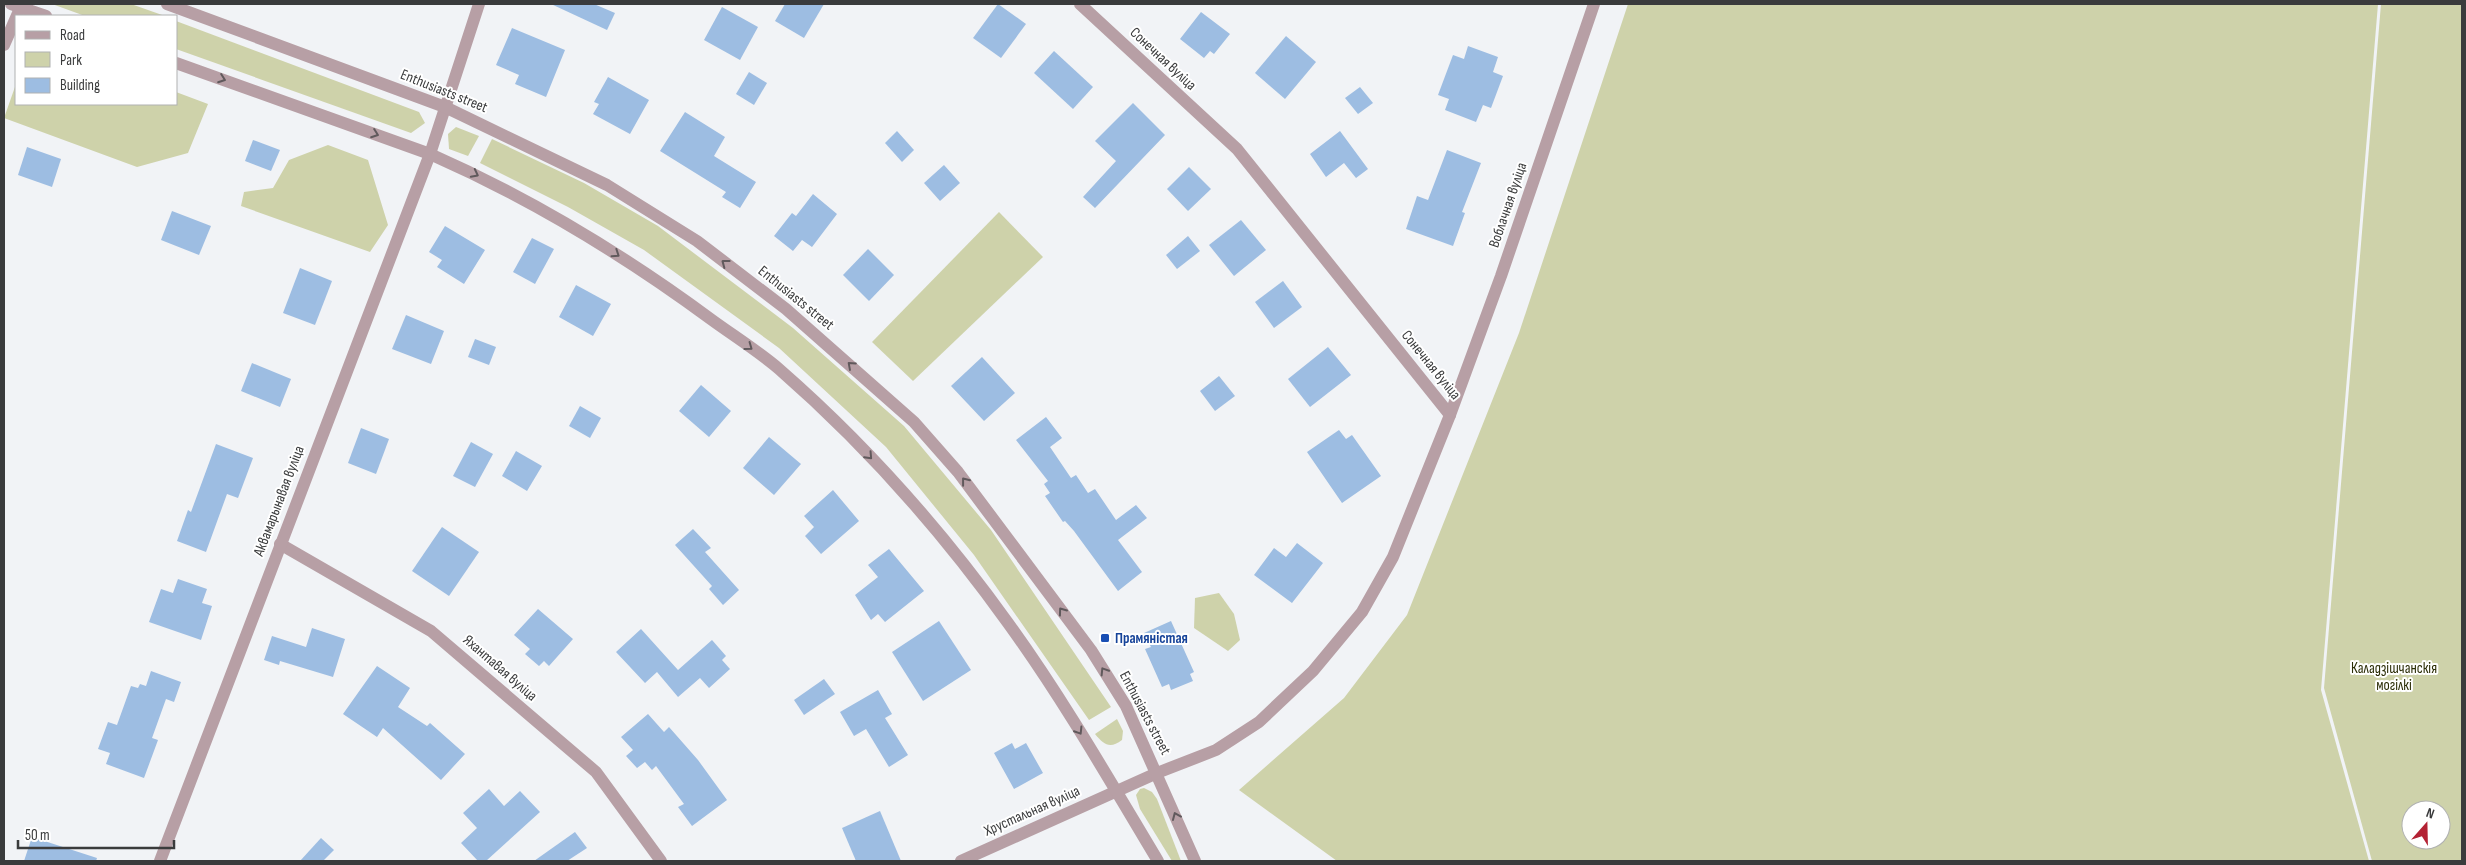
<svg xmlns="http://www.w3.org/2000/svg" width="2466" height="865" font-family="'Sofia Sans Condensed',sans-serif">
	<rect width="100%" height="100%" fill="#f1f3f6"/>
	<!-- green -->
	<g fill="#ced2aa" fill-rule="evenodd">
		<polygon points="52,4 131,4 165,16 85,16"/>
		<polygon points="1628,4 2378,4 2321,690 2369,861 1337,861 1239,790 1344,698 1407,615 1519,333"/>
		<path d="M 2381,4 L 2462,4 L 2462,861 L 2372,861 L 2324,688 ZM 2411,810 L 2441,810 L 2441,840 L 2411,840 Z"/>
		<polygon points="176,21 419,112 425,123 411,133 176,49"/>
		<polygon points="16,84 16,104 176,104 176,92 208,104 188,153 137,167 4,118"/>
		<polygon points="456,127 479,136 468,156 449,149 448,134"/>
		<polygon points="492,139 584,183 658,226 793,328 904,426 991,530 1111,707 1089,720 974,555 886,447 779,348 644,250 568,207 480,163"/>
		<polygon points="328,145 368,160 388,225 370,252 241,206 244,192 273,188 289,160"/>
		<polygon points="999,212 1043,257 913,381 872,342"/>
		<polygon points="1219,593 1234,614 1240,640 1228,651 1194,628 1195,598"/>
		<path d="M 1117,719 L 1123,731 L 1122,740 C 1110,749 1104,745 1095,734 Z"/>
		<polygon points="1144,788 1152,792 1157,799 1181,861 1172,861 1140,809 1136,795 1140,789"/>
	</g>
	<!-- building -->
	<g fill="#9dbde2">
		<polygon points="551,4 594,4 615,13 607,30"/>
		<polygon points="785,4 824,4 804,38 775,21"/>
		<polygon points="998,4 1026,24 1001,58 973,38"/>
		<polygon points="722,7 758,27 740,60 704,40"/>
		<polygon points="1201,12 1230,34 1214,54 1210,51 1204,58 1180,39"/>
		<polygon points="512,28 565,50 546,97 515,84 519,75 496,65"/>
		<polygon points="1286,36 1316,62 1285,99 1255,73"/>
		<polygon points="1468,46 1498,57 1493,72 1503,76 1491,108 1483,105 1476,122 1445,110 1449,99 1438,95 1453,55 1464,59"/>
		<polygon points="1054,51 1093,87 1073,109 1034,73"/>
		<polygon points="749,72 767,83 754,105 736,94"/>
		<polygon points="608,77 649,100 630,134 593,114 599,104 594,102"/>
		<polygon points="1360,87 1373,103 1358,114 1345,98"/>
		<polygon points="1133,103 1165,135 1095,208 1083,197 1116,161 1095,141"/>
		<polygon points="685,112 725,137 714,156 756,182 740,208 722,197 726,192 660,151"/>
		<polygon points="897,131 914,150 902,162 885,143"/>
		<polygon points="1340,131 1368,169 1356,178 1344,163 1326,177 1310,154"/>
		<polygon points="253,140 280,150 271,171 245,161"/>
		<polygon points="27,147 61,159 52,187 18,175"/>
		<polygon points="1447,150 1481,163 1462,212 1465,213 1453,246 1406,229 1417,196 1428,200"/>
		<polygon points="944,165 960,183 940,201 924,183"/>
		<polygon points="1189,167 1211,189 1188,211 1167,189"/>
		<polygon points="813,194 837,214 812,247 802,240 793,251 774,236 792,213 796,216"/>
		<polygon points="172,211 211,226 199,255 161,240"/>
		<polygon points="1241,220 1266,250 1234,276 1209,245"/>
		<polygon points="445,226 485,250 464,284 437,267 442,260 429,252"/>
		<polygon points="1188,236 1200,251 1177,269 1166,255"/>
		<polygon points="532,238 554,249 535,284 513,272"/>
		<polygon points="868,249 894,275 869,301 843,275"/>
		<polygon points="300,268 332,281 315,325 283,313"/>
		<polygon points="1283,281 1302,307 1274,328 1255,302"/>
		<polygon points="576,285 611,304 593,336 559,317"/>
		<polygon points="406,315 444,331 431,364 392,349"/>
		<polygon points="475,339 496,347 489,365 468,357"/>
		<polygon points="1328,347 1351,375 1310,407 1288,379"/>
		<polygon points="982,357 1015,393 984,421 951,386"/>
		<polygon points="252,363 291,379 280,407 241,391"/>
		<polygon points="1219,376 1235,396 1215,411 1200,391"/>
		<polygon points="701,385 731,411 709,437 679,411"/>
		<polygon points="580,406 601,418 590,438 569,426"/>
		<polygon points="1046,417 1062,438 1050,447 1071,478 1076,475 1088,493 1095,489 1116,520 1136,505 1147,518 1118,540 1142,572 1118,591 1074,531 1065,521 1063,522 1045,496 1050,493 1044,484 1048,481 1016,440"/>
		<polygon points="361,428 389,439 376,474 348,463"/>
		<polygon points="1339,430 1346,439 1352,435 1381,476 1342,503 1307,452"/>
		<polygon points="769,437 801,464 774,495 743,468"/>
		<polygon points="471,442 493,454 475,487 453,476"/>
		<polygon points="216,444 253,458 238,498 227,494 206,552 177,541 188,510 191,512"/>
		<polygon points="516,451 542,466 527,491 502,476"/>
		<polygon points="833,490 859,521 821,554 805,536 814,527 804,516"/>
		<polygon points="442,527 479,552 449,596 412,571"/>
		<polygon points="693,529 711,548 705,552 739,590 723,605 709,589 712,586 675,545"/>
		<polygon points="1297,543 1323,563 1292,603 1254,575 1274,548 1286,557"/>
		<polygon points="889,549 924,591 885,622 878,614 871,620 855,595 878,577 868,565"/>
		<polygon points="178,579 207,589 202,603 212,606 201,640 149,622 161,589 173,593"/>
		<polygon points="538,609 573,639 549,666 544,661 539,666 525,654 530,649 514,635"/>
		<polygon points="939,621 971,670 923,701 892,652"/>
		<polygon points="1171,621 1194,672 1190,674 1193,681 1171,690 1169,684 1162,687 1145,649 1151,647 1144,633"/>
		<polygon points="312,628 345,639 333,677 280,661 279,665 264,660 272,636 306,647"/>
		<polygon points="641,629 678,670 712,640 726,656 722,660 730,669 709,688 700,678 678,697 657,672 645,683 616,652"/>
		<polygon points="377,666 410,688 398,707 427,726 430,723 465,754 441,780 383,728 377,737 343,714"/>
		<polygon points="151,671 181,682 174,702 166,699 152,738 158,740 144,778 106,764 110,753 98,749 108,722 117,725 131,686 138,688 140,684 146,686"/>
		<polygon points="824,679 835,694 804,715 794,700"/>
		<polygon points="878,690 892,714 885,718 908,755 889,767 866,729 854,736 840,712"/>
		<polygon points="648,714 664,732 669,727 698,760 727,800 692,826 678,807 684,804 656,766 652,770 645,762 637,768 626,756 633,750 621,737"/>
		<polygon points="1012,743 1015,749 1026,743 1043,773 1014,789 994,753"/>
		<polygon points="489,789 504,806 520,791 540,812 486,861 478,861 461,843 477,828 463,813"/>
		<polygon points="880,811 901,861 856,861 842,828"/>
		<polygon points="575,832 587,848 567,861 534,861"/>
		<polygon points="32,837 97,858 96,861 24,861"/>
		<polygon points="321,838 334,850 323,861 300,861"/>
	</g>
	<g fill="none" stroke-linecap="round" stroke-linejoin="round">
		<!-- minor -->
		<g stroke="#b79fa5" stroke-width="12">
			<polyline points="1080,4 1237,149 1450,415"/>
			<polyline points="4,45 22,4"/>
			<polyline points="280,544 431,631 596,772 661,861"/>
			<polyline points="160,861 430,154 479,4"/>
			<polyline points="961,861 1157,773 1216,750 1259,722 1313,671 1362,612 1393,557 1450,415 1501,276 1594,4"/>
		</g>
		<!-- tertiary -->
		<g stroke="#b79fa5" stroke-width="12">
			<polyline points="11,4 46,16"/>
			<polyline points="167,4 445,107 607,185 697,241 786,309 914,422 958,472 1091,650 1126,706 1195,861"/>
			<path d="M 176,63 L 430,154 C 530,198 624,255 712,320 C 734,336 758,351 779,369 C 865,444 942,531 1008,623 C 1063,699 1110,781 1158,861"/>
		</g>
	</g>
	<!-- one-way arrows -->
	<defs><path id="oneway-chevron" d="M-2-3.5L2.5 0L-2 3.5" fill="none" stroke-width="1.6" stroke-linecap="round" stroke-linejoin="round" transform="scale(1.25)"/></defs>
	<g stroke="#60595c">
		<use href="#oneway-chevron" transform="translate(222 79) rotate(20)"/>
		<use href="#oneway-chevron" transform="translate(375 134) rotate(20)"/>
		<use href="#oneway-chevron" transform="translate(475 174) rotate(27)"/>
		<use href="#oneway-chevron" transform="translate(616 254) rotate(34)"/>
		<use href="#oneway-chevron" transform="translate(725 263) rotate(-143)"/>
		<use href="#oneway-chevron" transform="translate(749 347) rotate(36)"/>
		<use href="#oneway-chevron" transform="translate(851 365) rotate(-138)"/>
		<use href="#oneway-chevron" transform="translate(869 456) rotate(47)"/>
		<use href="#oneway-chevron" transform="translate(965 481) rotate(-128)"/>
		<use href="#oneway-chevron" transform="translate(1062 611) rotate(-126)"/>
		<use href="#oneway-chevron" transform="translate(1104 671) rotate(-122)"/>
		<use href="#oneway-chevron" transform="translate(1079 731) rotate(58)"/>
		<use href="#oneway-chevron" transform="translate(1176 816) rotate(-113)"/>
	</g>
	<!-- markers -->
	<rect fill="#1a4fb4" stroke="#fff" stroke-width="2" x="1100" y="633" width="10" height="10" rx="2.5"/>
	<g text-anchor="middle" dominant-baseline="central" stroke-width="4" stroke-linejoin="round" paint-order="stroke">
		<!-- street labels -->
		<g font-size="15" fill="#3a3b3c" stroke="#fff">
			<text transform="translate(1163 59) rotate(43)">Сонечная вуліца</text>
			<text transform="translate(444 91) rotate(22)">Enthusiasts street</text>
			<text transform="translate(1508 205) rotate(-71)">Воблачная вуліца</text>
			<text transform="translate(796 298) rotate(39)">Enthusiasts street</text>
			<text transform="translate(1431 365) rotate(51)">Сонечная вуліца</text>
			<text transform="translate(279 501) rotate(-69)">Аквамарынавая вуліца</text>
			<text transform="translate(500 668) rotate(41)">Яхантавая вуліца</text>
			<text transform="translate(1145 713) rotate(62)">Enthusiasts street</text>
			<text transform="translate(1032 811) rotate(-24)">Хрустальная вуліца</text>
		</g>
		<!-- transit labels -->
		<g font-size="15" font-weight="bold" fill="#164399" stroke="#fff" text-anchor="start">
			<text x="1115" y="638">Прамяністая</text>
		</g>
		<!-- park labels -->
		<g font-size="15" fill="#2a2c05" stroke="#fff">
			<text x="2394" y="668">Каладзішчанскія<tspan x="2394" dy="17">могілкі</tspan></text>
		</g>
	</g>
	<!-- border -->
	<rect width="2466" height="865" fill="none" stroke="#3a3b3c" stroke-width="10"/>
	<!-- legend -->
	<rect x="15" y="15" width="162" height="90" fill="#ffffff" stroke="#b0b1b1"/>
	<rect x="25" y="31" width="25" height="8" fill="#b79fa5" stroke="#b0b1b1"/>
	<text x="60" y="40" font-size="15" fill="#3a3b3c">Road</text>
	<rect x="25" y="52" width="25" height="15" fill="#ced2aa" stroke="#b0b1b1"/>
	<text x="60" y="65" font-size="15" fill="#3a3b3c">Park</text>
	<rect x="25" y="78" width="25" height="15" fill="#9dbde2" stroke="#b0b1b1"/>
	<text x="60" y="90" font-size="15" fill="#3a3b3c">Building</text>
	<!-- north arrow -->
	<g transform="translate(2426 825) rotate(20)"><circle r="24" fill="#ffffff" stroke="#b0b1b1"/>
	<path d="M0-4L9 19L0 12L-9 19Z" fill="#b42234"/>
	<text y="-8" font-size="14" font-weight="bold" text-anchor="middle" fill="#3a3b3c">N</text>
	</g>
	<!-- scale -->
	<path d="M18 840v8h156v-8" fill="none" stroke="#3a3b3c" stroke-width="2.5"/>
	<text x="25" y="840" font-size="15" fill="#3a3b3c" stroke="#ffffff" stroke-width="4" paint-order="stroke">50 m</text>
</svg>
